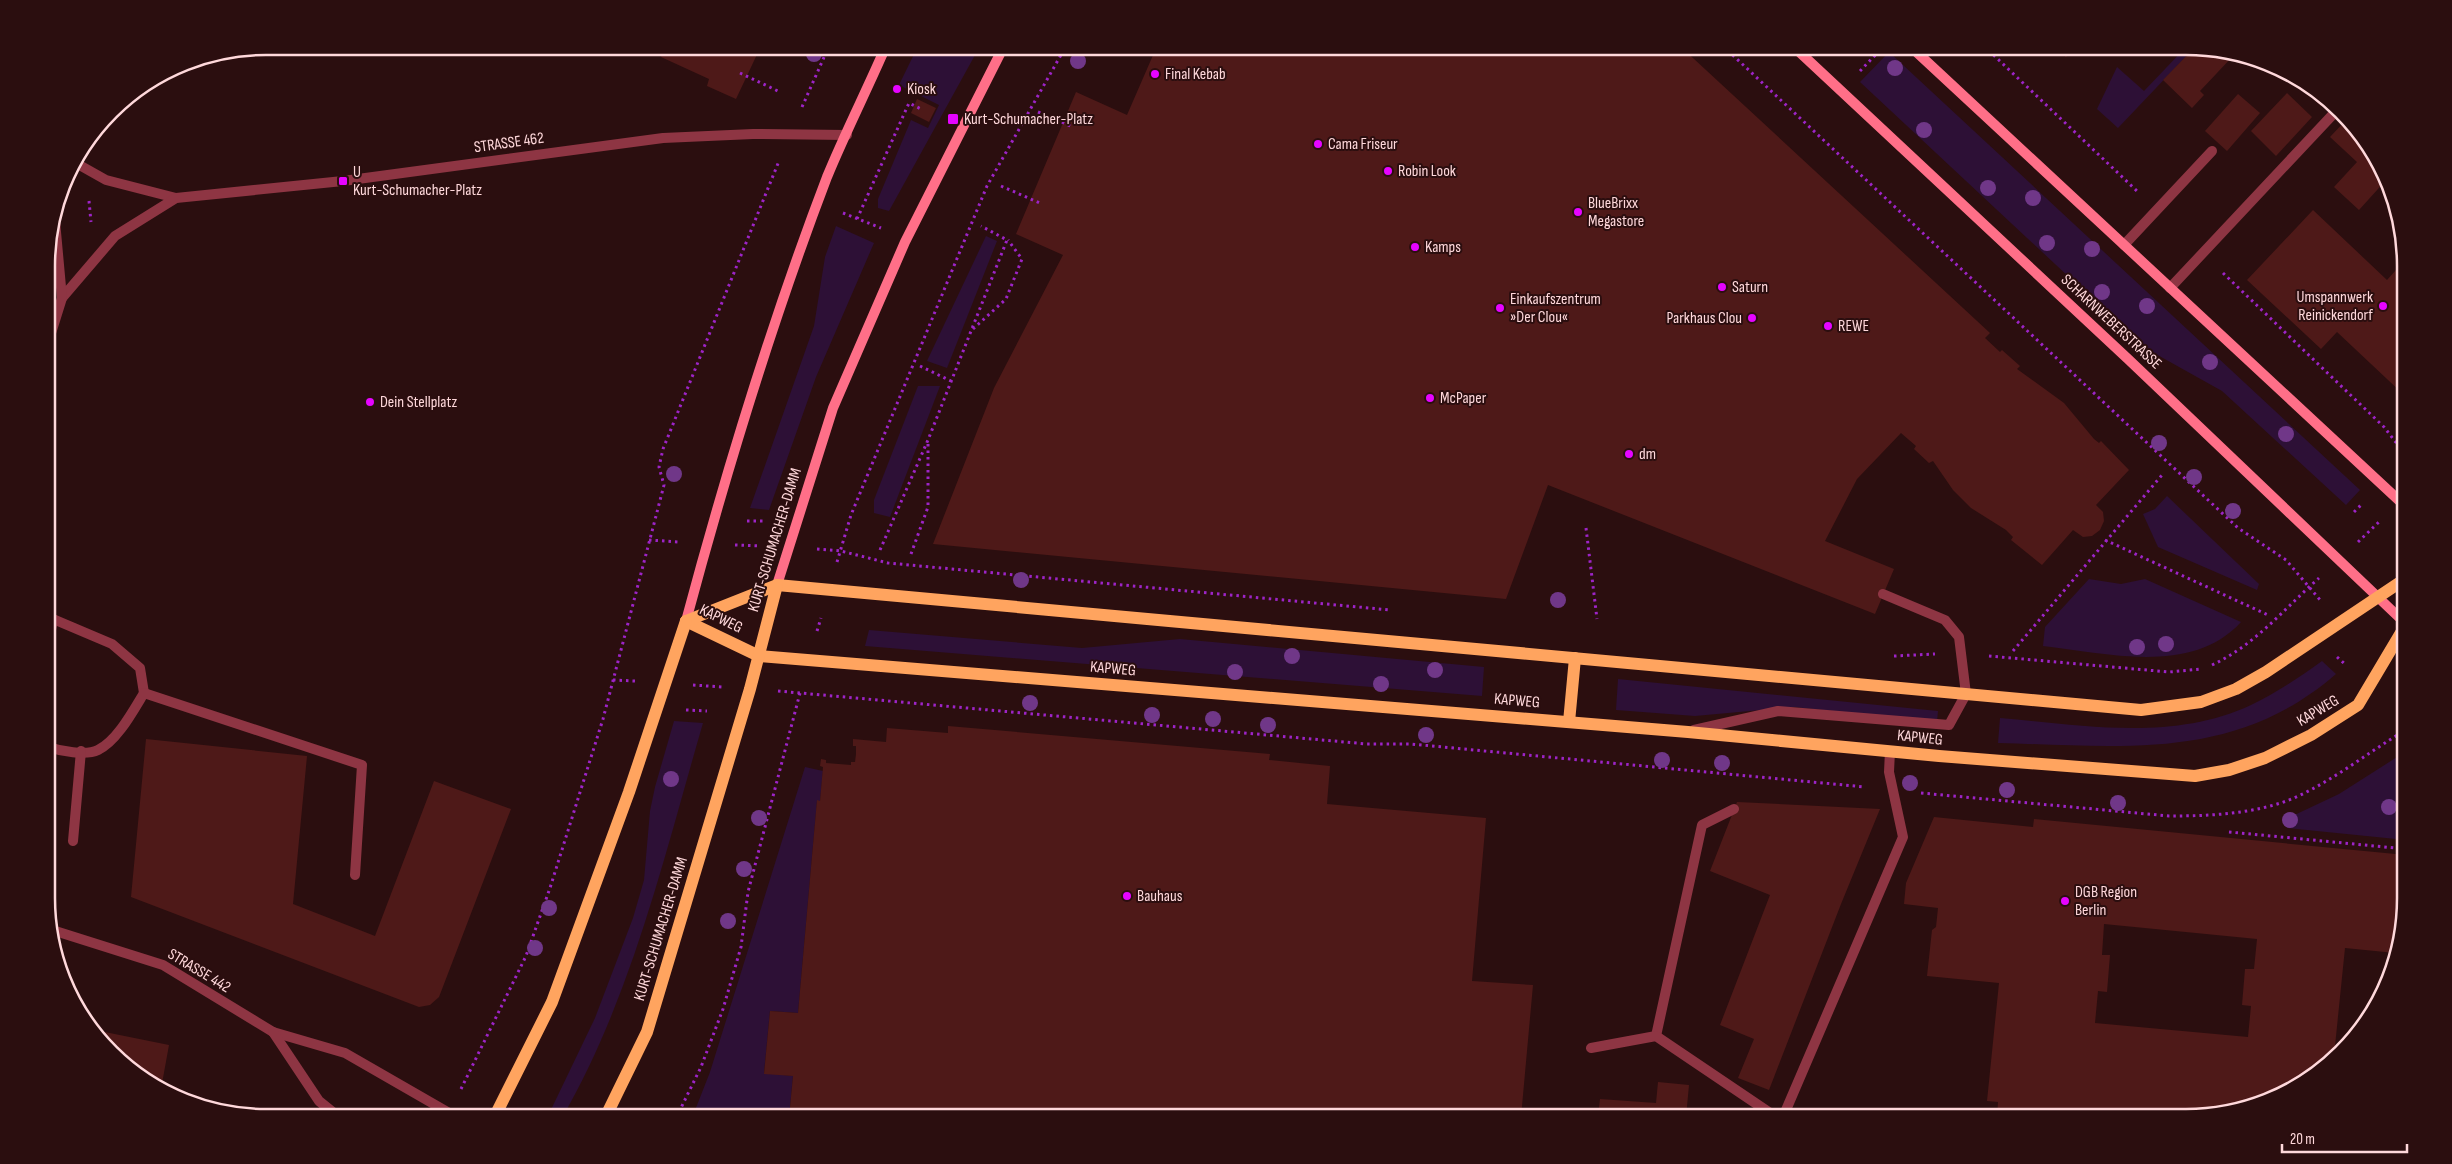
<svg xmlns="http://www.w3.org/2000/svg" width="2452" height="1164" font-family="'Sofia Sans Condensed',sans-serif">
	<rect width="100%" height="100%" fill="#2b0e0f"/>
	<!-- green -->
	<g fill="#2d1036">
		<polygon points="918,46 980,46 889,211 878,208 878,199 911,120 928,128 939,105 899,85"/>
		<polygon points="2187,46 2194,48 2118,128 2097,109 2117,67 2144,91"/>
		<polygon points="1889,52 2360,490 2346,505 2222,391 2145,348 1860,82"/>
		<polygon points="836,226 874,243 816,377 769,510 750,508 814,326 825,257"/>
		<polygon points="986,236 997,241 947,368 927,361"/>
		<polygon points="918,386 940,386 890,517 874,513 874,500"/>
		<polygon points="2167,496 2259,584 2257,590 2158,547 2143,514 2155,509"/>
		<path d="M 2089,579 L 2121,584 L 2145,579 L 2241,622 C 2192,676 2106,653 2043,646 L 2045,627 Z"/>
		<polygon points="869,630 1082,648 1180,639 1484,667 1482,696 865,646"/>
		<path d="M 2322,661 L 2336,674 C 2235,762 2121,746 1998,743 L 2000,718 C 2083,725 2172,742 2251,705 C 2276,693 2300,677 2322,661 Z"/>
		<polygon points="1618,679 1938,711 1937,722 1794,707 1695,716 1616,710"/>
		<path d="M 674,721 L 703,723 C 664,857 632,996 562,1118 L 547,1118 L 595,1018 L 633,918 L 644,880 L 650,811 L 655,787 Z"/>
		<polygon points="2405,752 2406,840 2287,828 2286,819 2339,794"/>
		<polygon points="805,767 823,771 820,801 817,801 798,1013 770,1011 764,1073 793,1076 789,1118 692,1118 710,1072"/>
	</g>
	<!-- building -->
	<g fill="#4e1918" fill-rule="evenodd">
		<polygon points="666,46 761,46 736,99 707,86 709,79 661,57"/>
		<polygon points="1157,46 1680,46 1990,333 1985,338 2000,352 2002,350 2020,366 2017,369 2064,403 2094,439 2099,443 2101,441 2129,470 2096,505 2103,512 2104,521 2100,530 2092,536 2083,537 2073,530 2042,565 2011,540 2013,537 2006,530 1971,508 1953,490 1933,461 1929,463 1914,449 1916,446 1901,433 1857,479 1825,541 1894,569 1875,614 1548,485 1506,599 933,544 994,388 1063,255 1016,234 1076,92 1127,115"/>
		<polygon points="2053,46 2076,46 2066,57"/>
		<polygon points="2194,48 2233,56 2200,91 2204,95 2192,108 2163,80"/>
		<polygon points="2299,80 2320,92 2327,99 2321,106 2296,83"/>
		<polygon points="2287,93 2312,117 2276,156 2251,131"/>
		<polygon points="2238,94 2260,113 2227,151 2205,131"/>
		<polygon points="917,99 936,108 929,122 911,113"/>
		<polygon points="2347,119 2361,132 2387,179 2359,210 2334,187 2357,162 2330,137"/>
		<polygon points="2313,210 2387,280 2404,261 2404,395 2337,332 2321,349 2247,280"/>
		<polygon points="948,726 1270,754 1269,760 1330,766 1327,804 1486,818 1472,981 1533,985 1521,1117 789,1118 793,1076 764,1074 770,1011 798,1013 817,800 820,801 823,767 820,766 821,759 826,760 826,763 851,765 851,762 855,762 856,754 856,746 853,746 853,739 886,742 887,728 948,733"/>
		<polygon points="146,739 307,756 293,904 375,936 434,781 511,809 439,997 430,1005 419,1007 131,897"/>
		<polygon points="1737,802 1880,809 1841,904 1769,1090 1738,1078 1754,1039 1720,1025 1770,895 1710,871"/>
		<path d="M 1934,817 L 2033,827 L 2034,819 L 2406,855 L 2406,898 L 2395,953 L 2345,948 L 2335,1046 L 2344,1048 L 2308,1081 L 2257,1106 L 2200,1117 L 1997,1117 L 1998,1102 L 1987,1101 L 1999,983 L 1927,976 L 1932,930 L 1936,927 L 1938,908 L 1904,904 L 1906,883 ZM 2104,924 L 2257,939 L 2254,969 L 2245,969 L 2242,1005 L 2251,1006 L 2248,1037 L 2095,1023 L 2098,991 L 2107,992 L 2110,955 L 2102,955 Z"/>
		<polygon points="90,1029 169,1045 161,1089 132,1072"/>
		<polygon points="1658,1082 1689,1085 1686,1117 1598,1117 1600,1099 1656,1103"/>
	</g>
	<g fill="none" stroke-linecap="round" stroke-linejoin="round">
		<!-- path -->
		<g stroke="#9d24c7" stroke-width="3" stroke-dasharray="2.5 4" stroke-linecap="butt">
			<polyline points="1723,46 2238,528 2286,560 2321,601"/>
			<polyline points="1984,46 2137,191"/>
			<polyline points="1860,71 1883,47"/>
			<polyline points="740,73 780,92"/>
			<polyline points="802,107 829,46"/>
			<polyline points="1038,112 1073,127"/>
			<polyline points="1001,186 1042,204"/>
			<polyline points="89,201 91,222"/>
			<polyline points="843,213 881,228"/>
			<polyline points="857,219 909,103 923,110"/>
			<polyline points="2223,273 2384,427 2405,454"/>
			<polyline points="973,329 1006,299 1022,259 1008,240"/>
			<polyline points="920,366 951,381"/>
			<polyline points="2354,512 2362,504"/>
			<polyline points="747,521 765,521"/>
			<polyline points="1586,528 1597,619"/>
			<polyline points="649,540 679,542"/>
			<polyline points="2105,540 2268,615"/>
			<polyline points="2358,542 2381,520"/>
			<polyline points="735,545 761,546"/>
			<polyline points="817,549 841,551 888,563 1390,610"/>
			<polyline points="880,550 928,440 1007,240 981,226"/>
			<polyline points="911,554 928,507 928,442"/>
			<polyline points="837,562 851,515 987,186 1066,46"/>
			<polyline points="817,631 821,618"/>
			<polyline points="2013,651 2162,475"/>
			<polyline points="1894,656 1935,654"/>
			<polyline points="1989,656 2169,672 2201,669"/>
			<polyline points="2337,657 2346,665"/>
			<path d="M 2212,665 C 2255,645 2284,609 2319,578"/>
			<polyline points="613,680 635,681"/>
			<polyline points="693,685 722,687"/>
			<polyline points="2401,687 2405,693"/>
			<polyline points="778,691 1367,744 1411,744 1865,787"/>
			<polyline points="686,710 707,711"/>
			<path d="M 1921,793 L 2169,816 C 2210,816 2256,814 2294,798 C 2332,781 2365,755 2399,734 L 2405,727"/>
			<polyline points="2229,832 2406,849"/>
			<polyline points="461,1089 526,956 550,888 603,719 656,516 664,485 659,467 663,449 779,161"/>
			<polyline points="676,1118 701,1067 723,1009 741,947 748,892 800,693"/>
		</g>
		<!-- service -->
		<g stroke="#8e3543" stroke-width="10">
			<polyline points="2124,245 2212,151"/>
			<polyline points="2170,288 2338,109"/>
			<polyline points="53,619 112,644 140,668 144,693"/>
			<polyline points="48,646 53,619 48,614"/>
			<polyline points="1694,730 1778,711 1949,725 1966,694 1959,637 1945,620 1883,594"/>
			<path d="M 48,747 C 60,751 86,756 98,750 C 117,741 133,711 144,693 L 362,765 L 355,875"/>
			<polyline points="73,841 81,751"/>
			<polyline points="1656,1036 1702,825 1734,809"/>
			<polyline points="1591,1048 1656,1036 1776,1117"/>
			<polyline points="1783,1117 1903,837 1889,772 1890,751"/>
		</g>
		<!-- minor -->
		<g stroke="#8e3543" stroke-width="10">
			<polyline points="74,162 106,180 176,198"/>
			<polyline points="62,298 115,236 176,198 343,181 663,138 753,134 847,135"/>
			<polyline points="47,346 62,298 55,221"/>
			<polyline points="49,929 163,965 273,1032 345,1053 458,1118"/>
			<polyline points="273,1032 319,1101 340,1118"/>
		</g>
		<!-- secondary -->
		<g stroke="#ff6f88" stroke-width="10">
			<polyline points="1793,46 2128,359 2405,623"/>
			<polyline points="1910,46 2405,506"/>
			<polyline points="777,585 833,408 905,242 1004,46"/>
			<path d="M 686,621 C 726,472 772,321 827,177 C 845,133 867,90 886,46"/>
		</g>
		<!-- primary -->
		<g stroke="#ffa45f" stroke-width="12">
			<polyline points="686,621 759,656 1688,732 1939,756 2195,776 2229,770 2265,758 2311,735 2358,705 2405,626"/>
			<polyline points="686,621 777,585 2141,710 2201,702 2236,689 2266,672 2405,579"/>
			<polyline points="1569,722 1575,658"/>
			<polyline points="494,1118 552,1002 629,792 686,621"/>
			<polyline points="605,1118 647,1032 750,689 777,585"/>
		</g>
	</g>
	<!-- trees -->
	<g fill="#703788">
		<circle cx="814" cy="54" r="8"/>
		<circle cx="1078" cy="61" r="8"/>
		<circle cx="1895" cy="68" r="8"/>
		<circle cx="1924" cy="130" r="8"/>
		<circle cx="1988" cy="188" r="8"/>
		<circle cx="2033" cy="198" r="8"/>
		<circle cx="2047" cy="243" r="8"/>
		<circle cx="2092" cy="249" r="8"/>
		<circle cx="2102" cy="292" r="8"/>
		<circle cx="2147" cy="306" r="8"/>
		<circle cx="2210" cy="362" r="8"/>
		<circle cx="2286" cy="434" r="8"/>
		<circle cx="2159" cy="443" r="8"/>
		<circle cx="674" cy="474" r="8"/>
		<circle cx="2194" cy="477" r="8"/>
		<circle cx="2233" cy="511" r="8"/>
		<circle cx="1021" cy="580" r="8"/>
		<circle cx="1558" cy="600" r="8"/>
		<circle cx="2166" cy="644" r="8"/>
		<circle cx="2137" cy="647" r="8"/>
		<circle cx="1292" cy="656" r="8"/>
		<circle cx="1435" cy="670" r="8"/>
		<circle cx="1235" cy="672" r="8"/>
		<circle cx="1381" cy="684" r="8"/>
		<circle cx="1030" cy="703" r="8"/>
		<circle cx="1152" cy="715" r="8"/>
		<circle cx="1213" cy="719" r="8"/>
		<circle cx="1268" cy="725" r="8"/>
		<circle cx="1426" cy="735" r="8"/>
		<circle cx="1662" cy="760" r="8"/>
		<circle cx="1722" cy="763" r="8"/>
		<circle cx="671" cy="779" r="8"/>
		<circle cx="1910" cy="783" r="8"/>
		<circle cx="2007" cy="790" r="8"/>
		<circle cx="2118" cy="803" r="8"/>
		<circle cx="2389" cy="807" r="8"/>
		<circle cx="759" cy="818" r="8"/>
		<circle cx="2290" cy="820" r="8"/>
		<circle cx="744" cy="869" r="8"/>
		<circle cx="549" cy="908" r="8"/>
		<circle cx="728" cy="921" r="8"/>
		<circle cx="535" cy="948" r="8"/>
	</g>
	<!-- markers -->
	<g fill="#e604ff" stroke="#2b0e0f" stroke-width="2">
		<circle cx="1155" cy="74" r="5"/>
		<circle cx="897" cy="89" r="5"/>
		<rect x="947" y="113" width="12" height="12" rx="2.5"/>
		<circle cx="1318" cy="144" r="5"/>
		<circle cx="1388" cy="171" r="5"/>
		<rect x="338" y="176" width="10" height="10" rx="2.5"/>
		<circle cx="1578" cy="212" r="5"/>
		<circle cx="1415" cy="247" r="5"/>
		<circle cx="1722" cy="287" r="5"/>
		<circle cx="2383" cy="306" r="5"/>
		<circle cx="1500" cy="308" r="5"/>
		<circle cx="1752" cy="318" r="5"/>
		<circle cx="1828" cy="326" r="5"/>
		<circle cx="1430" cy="398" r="5"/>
		<circle cx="370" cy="402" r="5"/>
		<circle cx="1629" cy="454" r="5"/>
		<circle cx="1127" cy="896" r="5"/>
		<circle cx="2065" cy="901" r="5"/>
	</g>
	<g text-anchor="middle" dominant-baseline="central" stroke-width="4" stroke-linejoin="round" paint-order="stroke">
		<!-- poi labels -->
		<g font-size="16" fill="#ffd8db" stroke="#2b0e0f" text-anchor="start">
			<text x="1165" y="74">Final Kebab</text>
			<text x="907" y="89">Kiosk</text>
			<text x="964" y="119">Kurt-Schumacher-Platz</text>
			<text x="1328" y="144">Cama Friseur</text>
			<text x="1398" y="171">Robin Look</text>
			<text x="353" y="172">U<tspan x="353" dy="18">Kurt-Schumacher-Platz</tspan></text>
			<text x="1588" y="203">BlueBrixx<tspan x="1588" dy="18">Megastore</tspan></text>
			<text x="1425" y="247">Kamps</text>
			<text x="1732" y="287">Saturn</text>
			<text x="2373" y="297" text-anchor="end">Umspannwerk<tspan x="2373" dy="18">Reinickendorf</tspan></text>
			<text x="1510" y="299">Einkaufszentrum<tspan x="1510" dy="18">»Der Clou«</tspan></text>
			<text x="1742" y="318" text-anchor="end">Parkhaus Clou</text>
			<text x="1838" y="326">REWE</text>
			<text x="1440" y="398">McPaper</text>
			<text x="380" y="402">Dein Stellplatz</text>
			<text x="1639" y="454">dm</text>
			<text x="2075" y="892">DGB Region<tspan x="2075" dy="18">Berlin</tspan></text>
			<text x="1137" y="896">Bauhaus</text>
		</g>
		<!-- street labels -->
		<g font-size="16" fill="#ffd8db" stroke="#2b0e0f">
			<text transform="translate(509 143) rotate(-8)">STRASSE 462</text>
			<text transform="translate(2111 322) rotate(43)">SCHARNWEBERSTRASSE</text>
			<text transform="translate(775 540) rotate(-73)">KURT-SCHUMACHER-DAMM</text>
			<text transform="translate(721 619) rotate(26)">KAPWEG</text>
			<text transform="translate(1113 669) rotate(5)">KAPWEG</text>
			<text transform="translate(1517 701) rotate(5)">KAPWEG</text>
			<text transform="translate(2318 711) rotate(-31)">KAPWEG</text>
			<text transform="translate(1920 738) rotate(6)">KAPWEG</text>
			<text transform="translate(661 929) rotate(-73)">KURT-SCHUMACHER-DAMM</text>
			<text transform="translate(199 971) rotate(31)">STRASSE 442</text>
		</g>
	</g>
	<!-- crop -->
	<path d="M0 0H2452V1164H0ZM266 55H2186A211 211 0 0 1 2397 266V898A211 211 0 0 1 2186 1109H266A211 211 0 0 1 55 898V266A211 211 0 0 1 266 55Z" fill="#2b0e0f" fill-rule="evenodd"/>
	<path fill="none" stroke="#ffd8db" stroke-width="2.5" d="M266 55H2186A211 211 0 0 1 2397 266V898A211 211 0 0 1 2186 1109H266A211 211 0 0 1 55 898V266A211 211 0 0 1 266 55Z"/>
	<!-- scale -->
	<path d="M2282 1144v8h125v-8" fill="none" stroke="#ffd8db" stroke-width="2.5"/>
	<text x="2290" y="1144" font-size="15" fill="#ffd8db" stroke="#2b0e0f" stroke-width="4" paint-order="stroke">20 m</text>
</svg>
